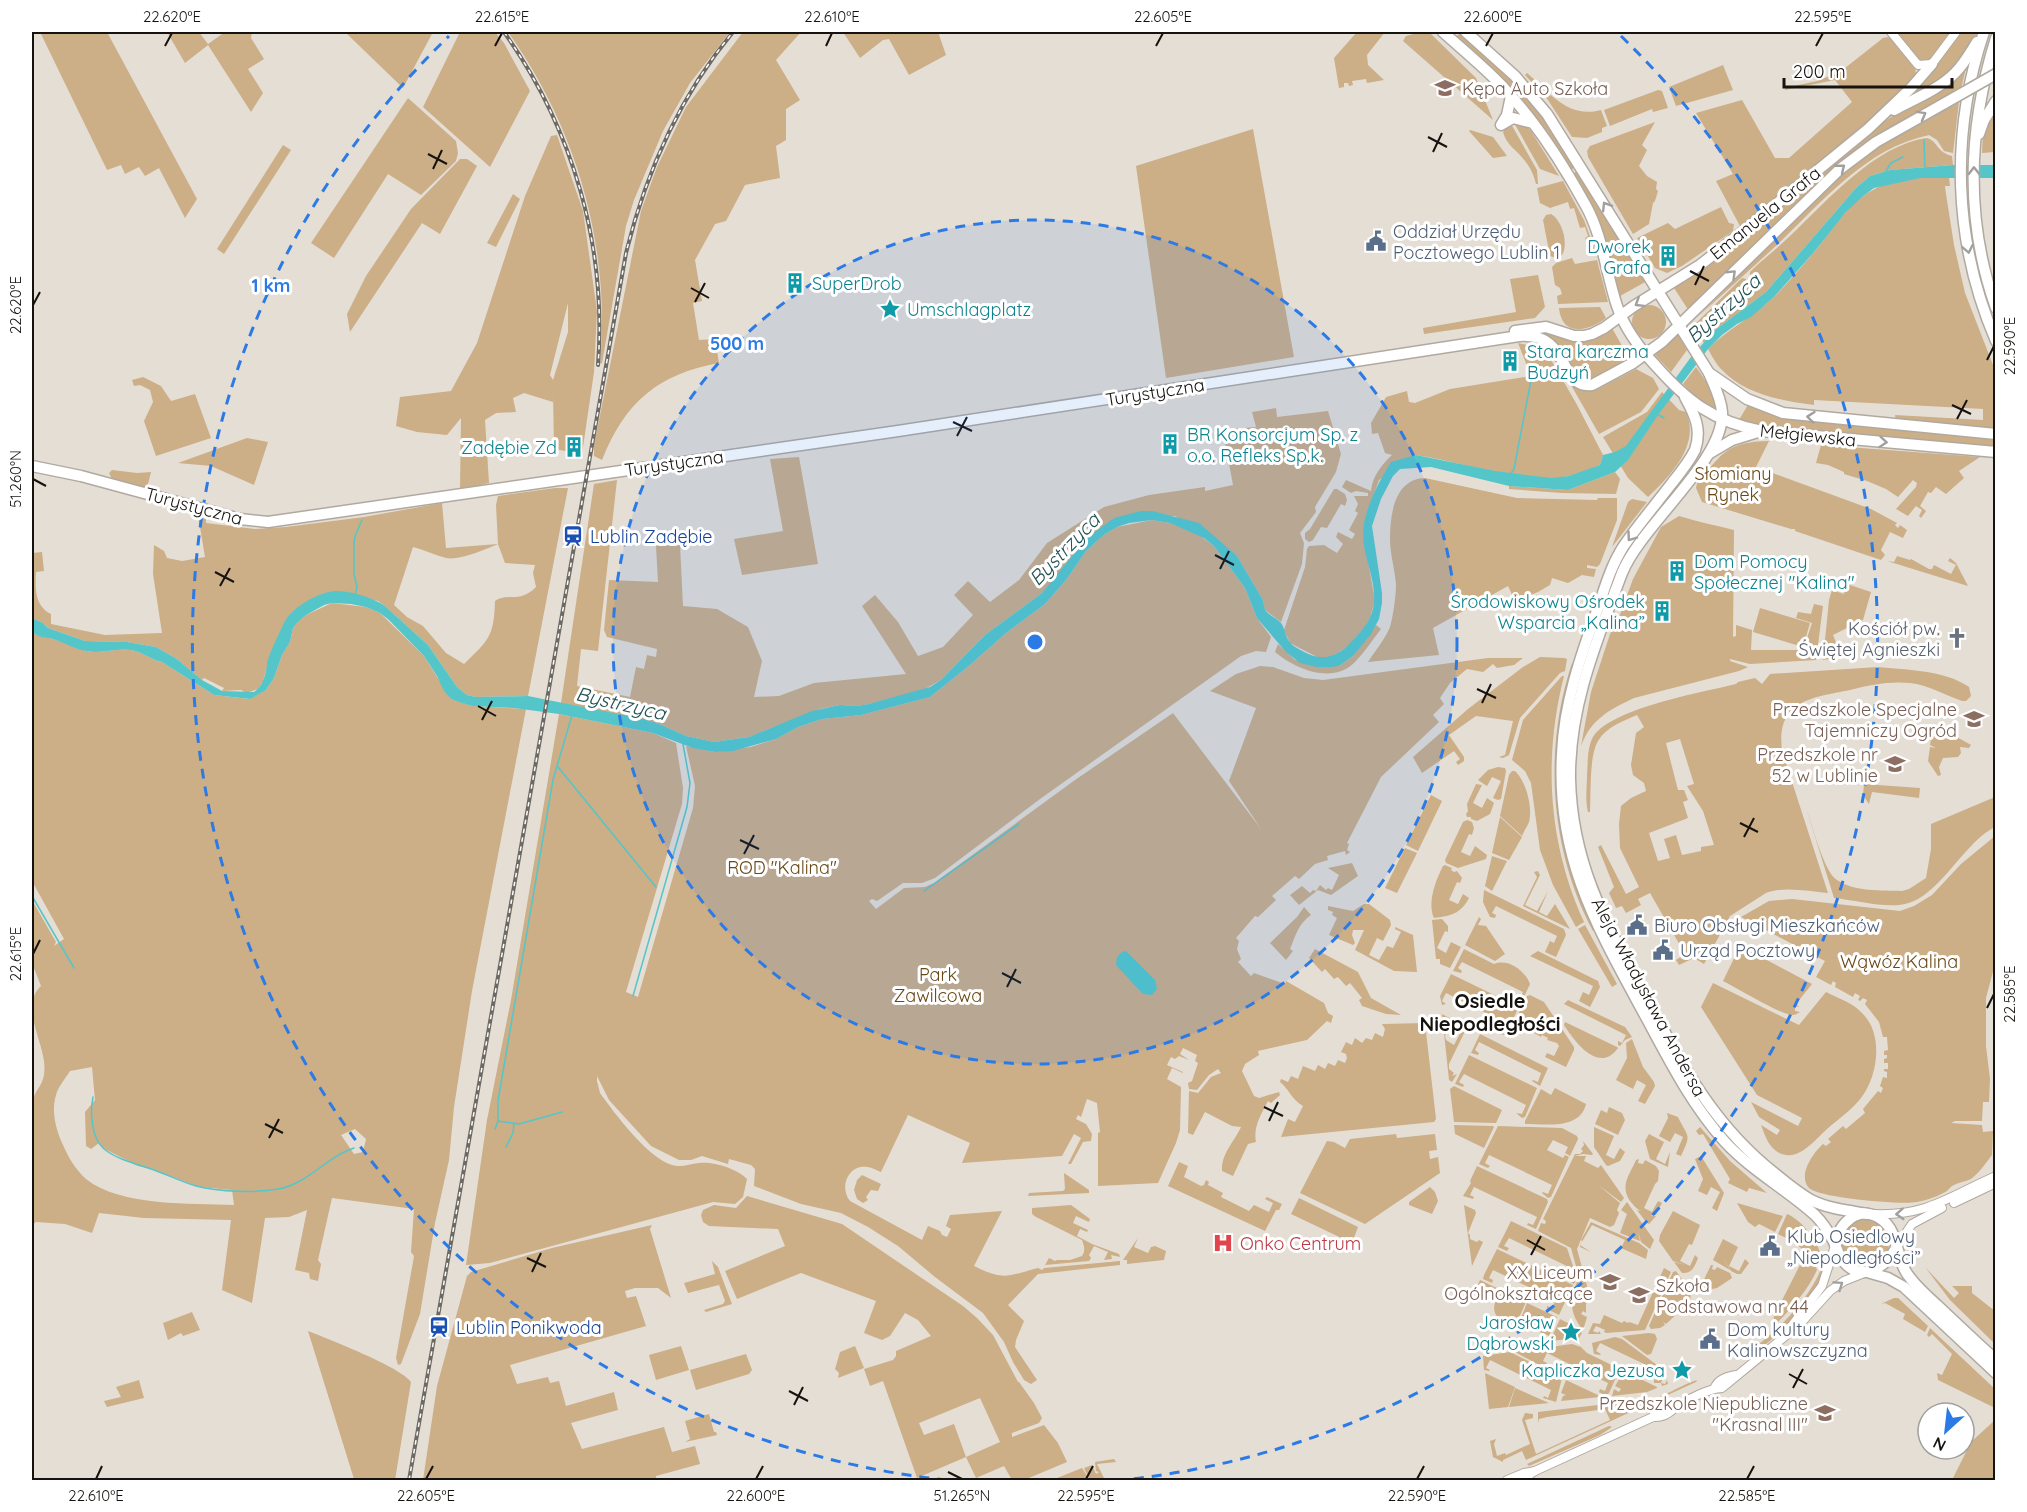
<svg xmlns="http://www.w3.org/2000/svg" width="2027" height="1512" font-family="Quicksand,sans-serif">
	<rect width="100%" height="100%" fill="#e5ded5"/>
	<!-- green -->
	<g fill="#ccae87" fill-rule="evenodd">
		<polygon points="40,32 107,32 197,199 185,218 159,168 145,176 139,167 125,174 121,165 107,170"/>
		<polygon points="167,32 199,32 208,44 225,32 252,32 251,38 264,59 248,69 263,93 251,112 208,45 185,63"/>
		<polygon points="345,32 433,32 403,88"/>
		<polygon points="460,32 495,32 504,43 530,91 490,167 423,107"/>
		<path d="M 508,32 L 730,32 L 690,83 L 663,131 L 634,200 L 626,226 L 602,363 L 600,364 C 611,246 576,127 508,32 Z"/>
		<path d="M 743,32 L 801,32 L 776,60 L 800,100 L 786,109 L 786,140 L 776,146 L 780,178 L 745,185 L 726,221 L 715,224 L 695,260 L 702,301 L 693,303 L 699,340 L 715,339 L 719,363 C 658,374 625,402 602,460 L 594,456 L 594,445 L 641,211 L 657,167 L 686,107 Z"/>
		<polygon points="843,32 938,32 946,55 909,75 889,39 883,40 860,58"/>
		<polygon points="1357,32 1385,32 1367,55 1368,65 1384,80 1367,83 1366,79 1352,81 1353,85 1349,86 1348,83 1344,83 1344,87 1339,88 1334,58"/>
		<polygon points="1421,32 1429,32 1476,78 1493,120 1403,41 1406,36"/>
		<polygon points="1461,32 1519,87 1541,115 1576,166 1571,170 1539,122 1521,99 1456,37"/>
		<polygon points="1897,32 1950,32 1930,60 1925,63 1918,60 1897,34"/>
		<polygon points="1960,32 1977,32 1973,43 1949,75 1904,101 1945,54"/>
		<path d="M 1888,37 L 1892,39 C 1901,49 1920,64 1915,78 L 1865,126 L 1741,228 L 1716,181 L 1733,174 L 1696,113 L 1742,100 L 1775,158 L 1789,158 L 1852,102 L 1835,80 L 1785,90 L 1785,88 L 1817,81 L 1840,72 L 1883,38 Z"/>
		<polygon points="1967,64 1961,89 1888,130 1689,311 1674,288 1727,250 1868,133"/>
		<polygon points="1723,65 1733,90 1676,106 1669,87"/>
		<path d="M 1527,73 C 1550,93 1568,119 1601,110 L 1607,126 L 1602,128 L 1602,132 L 1587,138 L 1572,137 L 1548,100 L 1525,75 Z"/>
		<polygon points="1658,90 1662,91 1668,108 1653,112 1652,109 1610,126 1604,110"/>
		<polygon points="408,98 456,141 458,153 456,161 421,195 388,174 334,258 311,243"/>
		<path d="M 1959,101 L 1953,153 L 1944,151 L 1937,140 L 1929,135 C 1866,148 1822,202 1778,244 C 1752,268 1725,292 1699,316 L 1829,184 L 1867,154 Z"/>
		<polygon points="1995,109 1995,152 1982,153 1983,132"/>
		<polygon points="1513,121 1524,124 1531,131 1559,176 1540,169"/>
		<path d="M 1510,122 L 1537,170 L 1538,184 L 1536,184 C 1534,176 1531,168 1525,161 C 1518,151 1506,145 1503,132 Z"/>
		<polygon points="1655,122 1642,145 1647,150 1639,166 1647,176 1657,182 1656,189 1658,191 1655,201 1653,203 1649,224 1633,234 1588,157 1587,151 1590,146"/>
		<polygon points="1253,129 1294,357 1166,378 1136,166"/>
		<polygon points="1470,130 1493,137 1507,156 1493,158 1469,131"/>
		<path d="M 557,135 L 583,211 L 597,311 L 594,372 L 582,454 L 554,449 L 553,391 L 553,402 L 524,393 L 513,398 L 516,412 L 496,413 L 485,420 L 489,483 L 460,490 L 461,418 L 447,435 L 417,432 L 396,426 L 400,397 L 451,391 L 477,343 L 525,196 L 551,136 ZM 568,303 L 568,332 L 553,380 L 550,375 Z"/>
		<path d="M 1927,138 C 1938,141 1936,152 1952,156 L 1953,165 L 1890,170 L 1870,176 L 1856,188 L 1766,292 L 1715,330 L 1704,343 L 1700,338 L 1726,313 L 1750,284 L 1750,272 C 1763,259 1778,248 1791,235 C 1827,201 1875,145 1927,138 Z"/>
		<polygon points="283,145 291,150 224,254 217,249"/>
		<polygon points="460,159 467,159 477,166 440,234 422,223 350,332 347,314 366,276 411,209"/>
		<polygon points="1578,170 1647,281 1620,296 1607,246 1595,213 1573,174"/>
		<path d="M 1949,177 L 1950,186 L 1945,186 L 1946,194 L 1954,245 L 1965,293 L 1995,370 L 1995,430 L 1896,421 L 1895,415 L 1983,420 L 1983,409 L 1814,400 L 1814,405 C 1782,401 1744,394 1721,369 C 1716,364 1712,356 1708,349 C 1728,329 1752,317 1773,298 C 1788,283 1802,266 1816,250 C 1833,229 1848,203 1873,190 C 1894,177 1925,177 1949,177 Z"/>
		<polygon points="1563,181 1584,220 1595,250 1592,255 1585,238 1588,236 1585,227 1580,228 1574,208 1570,209 1568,202 1550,208 1540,203 1537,188"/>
		<polygon points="513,194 520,199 496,247 487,243"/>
		<polygon points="1721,207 1729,223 1734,224 1733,231 1682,266 1667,273 1655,268 1637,238 1668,223 1675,229"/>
		<path d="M 1551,214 C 1562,220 1569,244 1562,255 L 1556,258 L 1550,256 L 1543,220 L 1546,215 Z"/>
		<polygon points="1572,258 1575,264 1597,260 1608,302 1558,304 1557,296 1562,294 1560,288 1555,285 1552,267 1556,263"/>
		<polygon points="1538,275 1545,307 1535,318 1424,334 1423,328 1516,312 1510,279"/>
		<polygon points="1742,278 1746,279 1746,282 1727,306 1698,334 1694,328 1695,324"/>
		<circle cx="1649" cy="322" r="17"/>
		<path d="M 1600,307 L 1606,318 C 1589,331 1562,338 1559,308 Z"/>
		<polygon points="1612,328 1630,360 1591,381 1581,380 1537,335 1543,331 1557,334"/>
		<polygon points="1677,333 1687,350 1671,372 1655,355"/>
		<path d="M 1518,343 L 1537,347 L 1550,358 L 1576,403 L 1603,455 L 1600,465 C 1590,469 1579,474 1569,476 C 1529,486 1458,461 1416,455 L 1379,480 L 1368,511 L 1363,534 L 1375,600 L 1370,618 L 1365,627 L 1348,646 L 1338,653 L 1328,658 L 1319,658 L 1290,643 L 1284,630 L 1305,567 L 1307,549 L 1309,546 L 1324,545 L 1337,553 L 1343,544 L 1336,537 L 1338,532 L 1352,539 L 1355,534 L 1349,530 L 1358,513 L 1355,511 L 1358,504 L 1354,496 L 1368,496 L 1368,493 L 1356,491 L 1351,493 L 1342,487 L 1346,480 L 1371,491 C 1372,477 1382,464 1392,455 L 1385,453 L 1378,433 L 1372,434 L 1371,423 L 1386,397 L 1407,391 L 1409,402 L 1415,403 L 1450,389 L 1531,376 Z"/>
		<path d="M 1543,346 C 1567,357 1561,399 1598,389 L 1636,369 L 1653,378 L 1659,389 L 1641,412 L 1599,434 L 1559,364 L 1552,354 Z"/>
		<polygon points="1696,367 1712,390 1718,413 1699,401 1683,384"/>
		<polygon points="143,377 161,386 171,401 195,394 211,438 156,456 144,421 153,402 150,390 140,385 134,386 132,380"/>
		<path d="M 1662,392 L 1679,410 L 1686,412 C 1701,445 1670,476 1648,497 L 1628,478 L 1603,437 L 1647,412 Z"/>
		<polygon points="1749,403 1768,412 1995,438 1995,447 1762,427 1739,420"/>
		<polygon points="1276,408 1277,417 1328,411 1341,454 1336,472 1315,507 1316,512 1300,533 1304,543 1302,564 1281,622 1265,610 1263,600 1237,556 1175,516 1114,518 1042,593 985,635 941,680 921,691 869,704 856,706 840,705 820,709 749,737 714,742 686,736 659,724 561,703 594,484 617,480 598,651 581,649 577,686 630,697 636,667 644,669 647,655 656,657 657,649 607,637 604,630 609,580 658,582 656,546 680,545 683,606 717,609 748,627 762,661 754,697 779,696 814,683 906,674 862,606 875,595 898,622 918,656 943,647 973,615 954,595 968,581 990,602 1019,580 1047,543 1104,507 1149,495 1205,487 1205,491 1233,485 1224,437 1235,438 1233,429 1256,427 1252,412"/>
		<polygon points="247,438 268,442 254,485 211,466 178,463"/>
		<path d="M 1769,441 L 1756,467 L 1871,509 L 1897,523 L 1895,525 L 1898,528 L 1900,525 L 1907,530 L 1903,538 L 1890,532 L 1881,550 L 1885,555 L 1881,560 L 1795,531 L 1795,529 L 1791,529 L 1702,502 L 1696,488 L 1697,483 C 1723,453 1726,442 1769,441 Z"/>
		<polygon points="1821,445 1980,457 1959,471 1964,478 1946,494 1936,487 1931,493 1928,492 1920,506 1926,511 1921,518 1919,516 1922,510 1916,506 1908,516 1896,509 1916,487 1917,483 1913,480 1898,497 1886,489 1867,481 1844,474 1844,472 1828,465 1816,463"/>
		<polygon points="799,457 818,564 742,575 734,539 783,531 770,459"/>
		<polygon points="112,470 137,473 151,472 147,488 112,479 109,473"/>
		<polygon points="1615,472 1620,479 1616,494 1562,493 1509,489 1509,486 1568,490"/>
		<path d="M 1425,478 L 1517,498 L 1597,500 L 1598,498 L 1617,498 L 1617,520 L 1600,564 L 1597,567 L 1587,565 L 1587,568 L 1596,569 L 1594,577 L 1582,575 L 1568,583 L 1552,578 L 1550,585 L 1538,592 L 1515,601 L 1508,586 L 1433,628 L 1439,655 L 1368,662 C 1375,651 1385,639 1390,627 C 1393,618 1396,595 1396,585 C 1395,570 1390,554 1390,539 C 1390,513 1395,479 1425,478 Z"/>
		<path d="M 555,488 L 568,488 L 528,696 L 476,697 L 467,695 L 457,687 L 428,645 L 385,606 L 378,601 L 337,591 L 313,598 L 285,622 L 271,653 L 263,681 L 258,689 L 246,693 L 241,690 L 222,691 L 224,688 L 204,678 L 202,680 L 177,659 L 156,647 L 127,642 L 85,641 L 48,628 L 43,623 L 32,618 L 32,553 L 42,552 L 44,571 L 36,572 C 35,589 35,606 51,614 L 51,624 L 105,635 L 162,633 L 153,574 L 154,545 L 164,551 L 167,558 L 182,561 L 205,557 L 198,515 L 206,518 L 206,523 L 255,529 L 286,527 L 364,517 L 442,503 L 446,548 L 498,544 L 496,505 L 498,496 ZM 498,544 L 505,563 L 535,565 L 533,573 L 536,587 C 519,604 508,592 495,601 C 494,636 489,640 464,664 L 446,653 L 423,626 L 407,617 L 394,605 L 413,547 C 424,550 435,555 446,558 C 459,561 486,549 498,544 Z"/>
		<polygon points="1334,489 1337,489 1345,494 1347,500 1345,506 1341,504 1327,528 1321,527 1313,540 1309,542 1305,539 1305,533 1310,529"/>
		<polygon points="1632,499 1647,502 1612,547 1628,502"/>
		<path d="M 1679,516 C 1698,522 1715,525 1734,530 L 1733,637 L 1736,636 L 1736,625 L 1752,630 L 1751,650 L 1803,650 L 1812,623 L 1796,618 L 1798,612 L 1811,614 L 1814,604 L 1823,606 L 1816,660 L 1750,664 L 1730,659 L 1730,661 L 1748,667 L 1739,671 L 1634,698 C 1609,710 1591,719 1581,746 L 1591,692 L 1610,634 L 1617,623 L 1633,579 L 1661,527 Z"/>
		<path d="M 1152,520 L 1170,523 L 1198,534 L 1214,546 L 1245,588 L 1257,618 L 1271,637 L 1266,652 L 1256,651 L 1241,656 L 1040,799 L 935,878 L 922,883 L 903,883 L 877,901 L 872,899 L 869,901 L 876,909 L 904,888 L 925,887 L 934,883 L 1075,780 L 1173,713 L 1261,829 L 1229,781 L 1256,708 L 1210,691 L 1236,674 L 1260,666 L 1273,667 L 1304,678 L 1323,680 L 1488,658 L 1523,658 L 1514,665 L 1497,668 L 1493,664 L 1483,672 L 1467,669 L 1450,683 L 1440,698 L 1444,704 L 1433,715 L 1439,722 L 1381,777 L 1347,843 L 1349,844 L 1347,850 L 1350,852 L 1346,855 L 1345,851 L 1327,856 L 1328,860 L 1315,864 L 1299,879 L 1295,876 L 1272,896 L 1276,900 L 1258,917 L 1255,916 L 1236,938 L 1239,941 L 1237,949 L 1241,959 L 1238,962 L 1251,976 L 1254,973 L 1285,984 L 1286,981 L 1324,1003 L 1328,1013 L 1333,1016 L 1331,1023 L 1327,1021 L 1307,1040 L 1258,1051 L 1259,1055 L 1245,1064 L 1242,1071 L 1254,1096 L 1259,1098 L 1279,1092 L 1280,1095 L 1271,1103 L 1268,1101 C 1261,1114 1253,1128 1256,1142 L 1248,1144 L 1233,1176 L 1222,1171 C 1221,1154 1234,1142 1241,1127 L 1232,1126 L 1205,1112 L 1193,1135 L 1188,1133 L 1189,1091 L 1198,1093 L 1211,1077 L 1221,1073 L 1218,1069 L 1209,1075 L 1197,1090 L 1189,1089 L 1188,1083 L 1192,1081 L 1198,1063 L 1195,1061 L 1197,1055 L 1183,1048 L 1180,1054 L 1189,1060 L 1179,1056 L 1175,1059 L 1171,1057 L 1167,1065 L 1183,1072 L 1183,1073 L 1172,1068 L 1167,1079 L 1181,1087 L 1180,1130 L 1176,1143 L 1158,1183 L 1098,1186 L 1098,1133 L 1100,1132 L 1097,1103 L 1087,1099 L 1081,1117 L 1078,1115 L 1076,1119 L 1086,1124 L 1092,1134 L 1091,1141 L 1083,1142 L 1071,1164 L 1068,1164 L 1081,1138 L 1074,1134 L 1062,1156 L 962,1163 L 970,1143 L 908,1115 L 881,1172 C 876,1170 871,1167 867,1167 C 848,1164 839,1188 850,1201 L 922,1240 L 928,1226 L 940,1231 L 942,1235 L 947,1237 L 951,1229 L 946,1226 L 950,1215 L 1002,1211 L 974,1266 C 1004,1281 1008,1276 1038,1268 L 1042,1270 L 1044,1268 L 1120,1261 L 1120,1265 L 1038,1274 L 1008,1305 L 1024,1321 L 1016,1340 L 1015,1347 L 1037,1380 L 1031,1384 L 1024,1380 L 1013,1362 L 1004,1342 L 983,1313 L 935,1277 L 898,1246 L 868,1227 L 841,1213 L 801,1204 L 754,1186 L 755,1169 L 751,1165 L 729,1159 L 728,1164 L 702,1156 L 691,1160 L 679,1160 L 651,1146 L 609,1100 L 597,1076 L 597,1081 L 600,1093 C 615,1114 648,1158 672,1165 C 682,1168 689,1164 699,1163 C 713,1161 738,1169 747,1179 L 743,1197 L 735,1204 L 713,1202 L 490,1263 L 466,1265 L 487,1120 L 511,1000 L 559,714 L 653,733 L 676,743 L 683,788 L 682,804 L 626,992 L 638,997 L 693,808 L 695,786 L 686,746 L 715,752 L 751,747 L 776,739 L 798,727 L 822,719 L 861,715 L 930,697 L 970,665 L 1006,633 L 1045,604 L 1066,580 L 1086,551 L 1105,534 L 1117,527 Z"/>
		<polygon points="1897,556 1910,560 1911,559 1929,569 1932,569 1934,565 1951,574 1956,565 1948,561 1950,558 1956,563 1968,586 1887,561 1894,562"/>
		<polygon points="1847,584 1871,592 1863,620 1833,635 1837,645 1830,648 1829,659 1823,660 1829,600 1832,590 1844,594"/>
		<path d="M 332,603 L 366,607 L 380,613 L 424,656 L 451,699 L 472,706 L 526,709 L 472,991 L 454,1107 L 449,1160 L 435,1223 L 420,1314 L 401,1364 L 398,1365 L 396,1358 L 414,1256 L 411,1252 L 414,1209 L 332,1198 L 318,1260 L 321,1264 L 318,1281 L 310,1279 L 309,1273 L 295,1270 L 307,1210 L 289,1217 L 265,1218 L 252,1303 L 222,1290 L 231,1220 L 144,1218 L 99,1213 L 92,1233 L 65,1224 L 36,1222 L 32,1225 C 32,1197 32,1169 32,1141 C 32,1129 29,1115 32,1104 C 35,1086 47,1086 44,1061 C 41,1038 21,1004 41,986 L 32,963 L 32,900 L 56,942 L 54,946 L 64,939 L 32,881 L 32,631 C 38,637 45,637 53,639 C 68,643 78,651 94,652 C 106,652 120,648 131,650 C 143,652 151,660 162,662 L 214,695 L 249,699 L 266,690 L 274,678 L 282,655 L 290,642 L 293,628 L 298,622 L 306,615 ZM 92,1067 L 95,1100 L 85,1112 L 86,1146 L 91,1149 L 99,1143 L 103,1148 L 138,1166 L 152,1169 L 199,1187 L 232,1190 L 234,1205 C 192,1203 121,1207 86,1179 C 76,1170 68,1157 63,1145 C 56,1130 51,1112 56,1095 C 58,1087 65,1079 70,1071 ZM 355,1129 L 366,1139 L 363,1152 L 354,1154 L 341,1135 Z"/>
		<polygon points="1760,608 1810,623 1803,647 1753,632"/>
		<path d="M 1376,625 L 1381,629 C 1373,639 1365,652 1355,662 C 1333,685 1295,669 1275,652 L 1278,644 L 1295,660 L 1339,666 L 1353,656 Z"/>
		<polygon points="1540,657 1564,658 1567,659 1565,671 1560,673 1520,718 1509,755 1503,758 1499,757 1505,755 1513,721 1476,716 1449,735 1464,757 1464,761 1458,765 1456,762 1460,759 1454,751 1422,773 1413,757 1468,709 1523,667"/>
		<path d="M 1572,663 L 1569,864 L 1580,897 L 1595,930 L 1593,931 C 1550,851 1543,749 1572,663 Z"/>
		<path d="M 1878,667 C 1907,670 1945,670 1969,687 L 1971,696 L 1966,701 L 1962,701 C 1945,695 1928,685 1910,683 C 1889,681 1870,685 1850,690 C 1811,698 1776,700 1782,751 L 1828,893 C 1808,891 1784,886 1766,893 L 1730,916 L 1704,964 L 1694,958 L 1679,965 L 1676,960 L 1685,954 L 1650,893 L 1638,899 L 1641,905 L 1626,913 L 1622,906 L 1616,908 L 1609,893 L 1614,887 L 1598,847 L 1601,845 L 1626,894 L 1639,887 L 1620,848 L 1619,824 L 1621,806 L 1631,798 L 1646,791 L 1644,783 L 1633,775 L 1631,765 L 1636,733 L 1644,727 L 1637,715 C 1623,721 1606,727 1598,741 C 1589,756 1591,794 1590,812 L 1588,812 C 1585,800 1587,787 1587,775 C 1588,764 1587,750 1592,739 C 1606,709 1704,692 1736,684 L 1738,682 L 1755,678 L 1762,684 L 1770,674 ZM 1680,739 L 1694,784 L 1687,786 L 1703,811 L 1714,845 L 1701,847 L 1701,851 L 1682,855 L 1676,835 L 1664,839 L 1670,858 L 1658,861 L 1649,833 L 1688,818 L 1683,802 L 1688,800 L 1684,790 L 1678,790 L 1666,743 Z"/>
		<path d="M 1562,676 L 1564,676 C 1543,759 1548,843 1584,922 L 1576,927 L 1553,885 L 1540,850 L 1531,783 L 1525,771 L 1512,760 L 1523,720 Z"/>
		<polygon points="1932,733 1955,736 1971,745 1969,748 1960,747 1961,753 1958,757 1943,758 1939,767 1941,775 1938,776 1928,761 1930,747 1936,748 1930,745"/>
		<polygon points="1498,767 1505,768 1506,771 1501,799 1498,800 1493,798 1501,781 1492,777 1487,786 1478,780 1488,770"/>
		<path d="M 1512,771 L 1515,771 C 1526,781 1533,808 1529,822 C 1527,827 1524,831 1522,836 L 1500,816 L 1509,775 Z"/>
		<polygon points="1476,784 1482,785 1473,803 1482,808 1487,798 1494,803 1490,814 1477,821 1471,819 1471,817 1467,817 1466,814 1468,811 1467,804"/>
		<polygon points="1864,784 1920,788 1919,798 1872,792 1869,804 1863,795"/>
		<polygon points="1431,795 1442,801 1418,851 1406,845"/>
		<path d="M 1995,797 L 1995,827 C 1961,844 1938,902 1899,905 C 1880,907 1854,900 1834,898 L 1807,811 C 1813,827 1824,872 1837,880 C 1855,892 1881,890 1902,891 L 1909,889 L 1926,878 L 1931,849 L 1931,824 Z"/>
		<polygon points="1500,817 1522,837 1509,860 1492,853"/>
		<polygon points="1467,820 1472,822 1474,828 1472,835 1469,834 1461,852 1470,856 1475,846 1487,855 1486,859 1458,868 1446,863 1445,860 1463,822"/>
		<path d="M 1995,836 L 1995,964 L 1986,998 L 1986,1046 L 1990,1079 L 1989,1102 L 1983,1102 L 1982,1121 L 1955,1121 L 1951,1123 L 1982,1125 L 1983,1132 L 1993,1131 L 1992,1155 C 1986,1163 1979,1173 1971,1179 C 1965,1182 1959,1182 1954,1185 C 1951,1186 1949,1189 1947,1191 C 1939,1196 1927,1200 1917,1202 C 1902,1205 1819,1198 1809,1188 C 1797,1175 1814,1152 1823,1144 L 1826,1146 L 1831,1142 L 1828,1139 L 1843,1126 L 1846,1129 L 1865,1113 L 1863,1109 L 1878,1091 L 1881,1093 L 1883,1088 L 1880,1086 L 1883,1077 L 1887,1078 L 1887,1072 L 1884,1071 L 1884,1069 L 1888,1069 L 1888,1063 L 1884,1063 L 1884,1059 L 1887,1058 L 1887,1055 L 1884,1055 L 1884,1051 L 1888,1050 L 1887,1037 L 1883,1037 L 1879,1022 L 1865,1004 L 1867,1000 L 1863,998 L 1860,1001 L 1858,1000 L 1860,996 L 1855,993 L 1853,997 L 1835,987 L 1836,983 L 1833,981 L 1831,985 L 1816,977 L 1825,961 L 1741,917 L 1769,901 L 1792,899 L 1900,911 L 1914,906 L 1932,895 L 1961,864 Z"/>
		<polygon points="1405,848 1417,853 1397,893 1385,888"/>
		<polygon points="1492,856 1507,861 1492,891 1485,886"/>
		<polygon points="1352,863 1358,876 1331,895 1318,890 1299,905 1290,895 1302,886 1310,893 1313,890 1316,891 1320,885 1326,890 1328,888 1332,890 1339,875 1328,868"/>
		<path d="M 1445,865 L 1452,868 L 1451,870 L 1454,872 L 1457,871 L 1462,878 L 1460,883 L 1457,882 L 1449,900 L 1458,904 L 1463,894 L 1469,898 C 1461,914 1450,916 1434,918 C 1427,902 1436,880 1443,866 Z"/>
		<polygon points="1538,871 1540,875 1525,905 1537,911 1548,891 1539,912 1547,916 1555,904 1570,929 1523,906 1537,877 1534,872"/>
		<polygon points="1484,890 1564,929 1566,935 1556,957 1545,952 1550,941 1554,943 1557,936 1496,906 1492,913 1496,915 1495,918 1490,917 1483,902"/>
		<polygon points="1364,904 1369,904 1390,920 1391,925 1383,941 1377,938 1369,955 1379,960 1387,946 1393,948 1401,932 1395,929 1395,927 1413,935 1417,972 1394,971 1355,950 1364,930 1353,930 1352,935 1355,943 1353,945 1329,935 1337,918 1332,915 1333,912 1328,910 1328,906 1353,911"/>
		<path d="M 1304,907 L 1311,915 C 1298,924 1296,935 1290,949 L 1293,951 L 1286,960 L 1270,943 L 1297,917 Z"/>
		<polygon points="1479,917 1481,919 1478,925 1486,926 1505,954 1495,961 1465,945"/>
		<polygon points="1442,919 1448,926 1448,932 1445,931 1437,948 1446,953 1451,942 1461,947 1450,968 1440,964 1440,959 1436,959 1432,920"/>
		<polygon points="1585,925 1617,984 1612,987 1578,929"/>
		<path d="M 1740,946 L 1812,984 L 1796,1004 L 1799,1007 L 1795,1006 L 1795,1011 L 1800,1012 C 1796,1014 1797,1015 1791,1015 C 1778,1013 1737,988 1723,981 Z"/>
		<polygon points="1315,949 1358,972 1371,998 1401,1015 1386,1014 1362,1006 1359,1000 1362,998 1350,983 1346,986 1338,977 1334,979 1325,969 1322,972 1309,958"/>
		<path d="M 1464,949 L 1494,964 C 1509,958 1525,971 1530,984 L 1521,1003 L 1515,1002 L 1515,999 L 1516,997 L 1520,999 L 1523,992 L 1462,962 L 1458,968 L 1462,971 L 1461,973 L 1453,971 Z"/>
		<polygon points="1538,951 1598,981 1600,987 1590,1007 1579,1001 1583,992 1589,995 1593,986 1530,956"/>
		<polygon points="1451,974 1517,1006 1518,1009 1505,1035 1499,1034 1499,1032 1504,1033 1508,1024 1446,993 1442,1001 1446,1004 1442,1005 1440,996"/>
		<path d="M 1713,983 L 1799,1025 L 1826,992 C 1838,998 1853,1003 1862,1013 C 1884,1034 1878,1076 1861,1098 C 1852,1110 1838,1119 1827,1129 C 1817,1138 1801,1158 1786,1155 C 1770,1152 1766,1138 1761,1125 L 1777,1135 L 1780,1130 L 1759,1117 L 1751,1102 L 1798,1126 L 1802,1118 L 1757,1095 L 1701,1007 Z"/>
		<polygon points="1530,995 1544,1002 1574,1047 1574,1050 1566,1067 1545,1057 1547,1053 1554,1056 1559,1046 1557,1043 1547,1040 1548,1038 1542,1035 1541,1037 1534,1033 1531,1028 1530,1032 1516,1025 1509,1038 1507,1037 1527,996"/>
		<polygon points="1568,1000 1625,1027 1632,1037 1625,1040 1620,1046 1618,1045 1618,1041 1622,1043 1626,1035 1564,1004"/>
		<polygon points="1442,1014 1453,1020 1445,1036 1446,1040 1454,1045 1464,1026 1467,1027 1449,1064 1449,1069 1454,1073 1452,1076 1457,1074 1452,1082 1449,1080"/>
		<path d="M 1565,1022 L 1617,1047 L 1618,1048 C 1599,1075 1574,1041 1564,1025 Z"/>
		<path d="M 1425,1023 L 1436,1119 L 1434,1122 L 1281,1137 L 1288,1119 L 1295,1122 L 1303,1106 C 1291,1099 1289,1089 1280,1082 L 1281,1079 L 1288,1082 L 1291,1076 L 1298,1079 L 1303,1066 L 1315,1071 L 1318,1065 L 1325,1069 L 1328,1063 L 1335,1066 L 1338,1060 L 1345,1063 L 1347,1058 L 1346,1054 L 1341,1052 L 1346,1042 L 1352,1045 L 1355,1038 L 1362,1043 L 1366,1038 L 1372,1040 L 1375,1033 L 1383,1037 L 1385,1029 L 1382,1024 Z"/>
		<polygon points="1480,1034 1548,1068 1540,1086 1532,1081 1533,1080 1538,1082 1541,1073 1479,1042 1475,1050 1479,1053 1478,1055 1471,1053"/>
		<polygon points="1632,1039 1643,1067 1654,1082 1655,1086 1645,1104 1638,1101 1646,1085 1637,1080 1633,1089 1616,1080 1627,1058 1626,1043"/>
		<polygon points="1469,1055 1537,1088 1525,1117 1522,1118 1516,1113 1522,1114 1526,1105 1464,1074 1459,1082 1464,1085 1463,1087 1455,1084"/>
		<polygon points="1454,1086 1502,1110 1496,1123 1454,1122 1450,1089"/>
		<path d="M 1555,1088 L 1586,1104 C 1580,1130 1545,1124 1525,1124 L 1525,1121 L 1541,1089 L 1551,1095 Z"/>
		<polygon points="1609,1107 1622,1113 1625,1120 1618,1135 1595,1124 1601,1110 1607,1113"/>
		<path d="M 1667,1113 L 1678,1117 C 1688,1138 1692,1133 1681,1156 L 1676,1154 L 1683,1137 L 1675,1133 L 1670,1142 L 1659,1136 L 1668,1118 Z"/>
		<polygon points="1454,1125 1493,1126 1494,1127 1484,1148 1455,1134"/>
		<polygon points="1498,1126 1562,1128 1577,1136 1578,1139 1570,1156 1565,1153 1568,1147 1553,1140 1547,1150 1563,1158 1565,1155 1569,1157 1551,1197 1548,1198 1542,1193 1543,1192 1548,1194 1552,1185 1489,1155 1485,1163 1490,1166 1488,1168 1479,1164"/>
		<polygon points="1594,1127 1614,1136 1606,1155 1614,1159 1620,1148 1625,1152 1620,1161 1608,1166 1606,1165 1594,1147"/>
		<polygon points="1700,1127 1730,1161 1767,1193 1749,1188 1747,1192 1728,1183 1730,1179 1703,1134 1699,1135 1696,1131"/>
		<polygon points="1396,1134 1397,1138 1435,1134 1437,1150 1429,1151 1430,1159 1438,1157 1440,1173 1365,1224 1300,1193 1327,1141 1334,1142 1345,1148 1350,1139"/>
		<polygon points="1649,1134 1664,1142 1656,1159 1665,1164 1670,1152 1668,1167 1650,1159 1645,1141"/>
		<path d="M 1583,1141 L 1593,1154 L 1592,1155 L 1583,1154 L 1575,1156 L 1586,1156 L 1584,1161 L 1598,1168 L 1601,1165 L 1624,1198 L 1621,1202 L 1597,1184 L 1620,1203 L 1617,1210 L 1619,1213 L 1614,1225 L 1610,1227 L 1590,1218 L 1577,1249 L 1589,1293 L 1586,1305 L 1586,1313 L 1583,1311 L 1581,1314 L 1587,1317 L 1583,1330 C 1568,1312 1570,1298 1579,1277 L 1571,1248 L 1538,1231 L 1541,1223 L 1545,1224 L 1546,1221 L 1543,1219 L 1575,1154 L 1580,1154 L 1583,1151 L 1581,1149 L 1584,1145 Z"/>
		<polygon points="1701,1156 1724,1193 1717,1211 1712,1208 1720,1192 1711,1187 1707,1195 1698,1191 1703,1179 1695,1159"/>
		<path d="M 1639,1159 L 1638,1163 L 1643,1164 L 1645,1160 L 1656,1166 L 1659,1171 L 1658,1181 L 1655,1184 L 1644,1208 L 1652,1212 L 1658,1201 L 1662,1203 L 1656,1215 L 1650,1215 L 1656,1216 L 1649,1224 L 1646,1222 L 1637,1210 L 1641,1211 C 1635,1208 1634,1205 1630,1201 C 1620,1185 1629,1176 1636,1160 Z"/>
		<polygon points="1179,1162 1188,1166 1184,1177 1201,1186 1204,1185 1206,1180 1209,1182 1208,1185 1223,1193 1221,1197 1249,1211 1254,1205 1269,1212 1273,1203 1265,1199 1267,1197 1282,1204 1279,1210 1276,1210 1265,1231 1168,1186"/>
		<polygon points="1477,1166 1547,1199 1548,1202 1536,1229 1527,1225 1528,1223 1533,1225 1537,1217 1474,1187 1470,1195 1474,1197 1473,1199 1463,1196 1471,1183 1470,1181"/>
		<polygon points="1064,1173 1089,1190 1089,1193 1028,1196 1029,1193 1063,1191 1065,1189"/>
		<polygon points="862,1175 881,1184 878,1191 871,1190 866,1197 868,1200 863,1203 857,1199 854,1190 857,1180"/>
		<polygon points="1430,1187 1435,1192 1438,1201 1432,1214 1409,1205 1409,1202"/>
		<path d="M 747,1196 L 842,1224 L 963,1306 L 977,1318 L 993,1335 L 1018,1382 L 1019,1382 L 1034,1403 L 1042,1418 L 1039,1423 L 1012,1433 L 1012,1437 L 1044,1425 L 1058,1443 L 1067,1462 L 1024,1480 L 1012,1480 L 1004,1466 L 976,1478 L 966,1457 L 917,1478 L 883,1381 L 870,1386 L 864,1369 L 893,1360 L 896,1356 L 896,1351 L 931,1336 L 918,1320 L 905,1313 L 890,1336 L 882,1340 L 864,1333 L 876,1301 L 801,1273 L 737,1299 L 725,1271 L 785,1246 L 778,1229 L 709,1226 L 703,1222 L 701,1215 L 703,1210 L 714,1205 L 736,1208 ZM 980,1398 L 1000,1442 L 966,1457 L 954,1424 L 924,1435 L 919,1423 Z"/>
		<polygon points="1299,1198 1358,1227 1352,1243 1291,1214"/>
		<polygon points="1627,1202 1654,1240 1650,1249 1641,1242 1638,1231 1640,1241 1620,1233 1627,1214 1621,1210"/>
		<polygon points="1737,1203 1783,1216 1775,1232 1759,1224 1755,1227 1748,1222"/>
		<path d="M 1071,1205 L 1090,1219 L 1089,1222 L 1076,1216 L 1073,1223 L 1088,1230 L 1087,1232 L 1080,1229 L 1077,1236 L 1092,1244 L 1119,1254 L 1120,1257 L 1111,1255 L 1112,1259 L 1104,1260 L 1108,1252 L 1094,1246 L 1089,1255 L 1091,1258 L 1089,1261 L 1045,1265 L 1049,1258 L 1055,1261 L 1057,1260 L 1070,1260 L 1082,1256 C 1086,1250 1084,1246 1082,1240 L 1036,1217 L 1032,1214 L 1032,1208 Z"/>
		<polygon points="1464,1205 1475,1210 1476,1213 1468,1233 1470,1235 1470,1239 1477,1242 1479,1240 1483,1242 1472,1266"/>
		<path d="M 1673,1211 L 1700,1225 L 1692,1245 L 1689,1244 L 1680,1261 L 1690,1266 L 1695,1255 L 1698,1258 C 1695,1266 1692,1274 1682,1273 L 1674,1262 L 1686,1265 L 1673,1261 L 1659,1241 L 1660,1235 Z"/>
		<path d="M 1787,1214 C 1802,1220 1819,1242 1821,1257 L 1806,1252 L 1792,1241 L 1778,1234 Z"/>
		<circle cx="1865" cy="1243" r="24"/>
		<polygon points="1511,1221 1567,1248 1577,1278 1574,1284 1562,1277 1562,1274 1567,1276 1571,1268 1509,1238 1504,1246 1509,1248 1507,1251 1498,1247"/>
		<polygon points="1591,1222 1639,1243 1648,1250 1646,1259 1621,1248 1625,1240 1592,1225 1580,1245 1591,1252 1580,1247 1580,1246 1582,1241 1581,1240"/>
		<polygon points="652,1225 650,1229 671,1298 658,1288 635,1288 625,1291 627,1298 636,1296 646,1326 510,1365 517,1384 548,1377 550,1383 559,1381 566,1406 614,1392 618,1410 571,1423 582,1449 664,1427 672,1452 695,1446 700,1464 656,1476 656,1480 423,1480 437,1386 467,1276 471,1272 552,1248"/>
		<polygon points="1138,1238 1134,1247 1148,1253 1151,1247 1155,1246 1166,1251 1164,1260 1127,1264 1127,1260 1123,1260"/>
		<polygon points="1723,1239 1738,1247 1729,1266 1739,1271 1745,1259 1749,1263 1741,1274 1737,1274 1731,1271 1722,1256 1730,1270 1713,1260"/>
		<polygon points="1497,1249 1573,1285 1559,1315 1547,1309 1547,1306 1552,1308 1556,1300 1493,1270 1489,1278 1493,1280 1492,1283 1483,1279 1484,1275"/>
		<path d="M 1804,1257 L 1813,1261 L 1817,1270 C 1807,1292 1790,1310 1773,1327 L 1774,1316 Z"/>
		<polygon points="712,1261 718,1267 732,1304 706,1312 704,1310 723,1304 725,1301 719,1285 688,1293 684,1283 715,1274"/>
		<polygon points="1711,1265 1713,1265 1712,1269 1715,1270 1717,1267 1730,1273 1732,1278 1717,1288 1698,1292"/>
		<path d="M 1822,1267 L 1826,1269 C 1811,1302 1777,1341 1745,1358 L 1744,1355 C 1773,1336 1808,1302 1822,1267 Z"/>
		<polygon points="1925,1267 1954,1298 1959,1293 1952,1286 1972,1286 1972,1293 1995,1311 1995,1344 1950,1300"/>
		<polygon points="1664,1268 1671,1272 1645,1330 1606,1333 1604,1332 1605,1330 1596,1326 1593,1331 1598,1333 1599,1331 1601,1334 1588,1334 1593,1323 1600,1324 1604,1315 1622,1323 1624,1321 1628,1323 1629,1322 1638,1325"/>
		<path d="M 1676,1271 C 1691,1292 1696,1291 1684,1315 L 1679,1312 L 1666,1324 L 1663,1322 L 1665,1325 L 1660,1328 L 1651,1329 L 1649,1326 L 1673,1272 Z"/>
		<path d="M 1480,1280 L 1526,1302 L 1518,1320 L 1515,1321 L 1509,1318 L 1509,1325 C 1495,1319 1490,1309 1498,1297 L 1489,1292 L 1484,1298 L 1485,1301 L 1476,1302 L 1475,1291 Z"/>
		<polygon points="1894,1298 1898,1298 1928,1326 1925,1332 1903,1319 1905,1314 1885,1303 1882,1304 1883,1303"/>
		<polygon points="1527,1303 1557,1317 1549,1336 1519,1323"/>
		<polygon points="192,1312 200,1330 183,1336 181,1333 168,1340 163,1323"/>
		<polygon points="1560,1319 1578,1328 1582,1333 1579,1338 1550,1341"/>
		<polygon points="1930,1328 1995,1389 1995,1408 1938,1380 1937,1373 1942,1375 1952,1354 1932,1334 1929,1337 1927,1335"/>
		<path d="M 308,1331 C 328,1339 401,1367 411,1382 L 395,1480 L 349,1480 L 354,1479 Z"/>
		<polygon points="1649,1333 1655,1334 1657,1339 1651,1354 1647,1355 1622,1336"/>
		<polygon points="1615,1337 1622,1339 1665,1371 1661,1383 1665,1384 1667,1380 1668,1384 1662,1386 1661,1383 1654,1383 1654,1379 1659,1381 1663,1373 1600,1343 1596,1351 1601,1354 1600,1355 1594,1354 1592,1343"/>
		<polygon points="1572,1344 1581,1347 1587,1353 1620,1369 1609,1393 1606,1396 1599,1392 1600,1389 1605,1391 1608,1383 1547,1353 1543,1361 1547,1363 1543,1367 1515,1352"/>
		<polygon points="681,1346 689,1370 656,1380 649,1355"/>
		<polygon points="855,1346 864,1368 838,1378 839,1373 835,1369 840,1352"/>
		<polygon points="1510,1352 1562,1378 1556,1402 1543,1398 1544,1396 1548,1398 1551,1390 1490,1360 1486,1368 1490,1370 1489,1371 1484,1370 1483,1356"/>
		<polygon points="746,1354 752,1370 749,1374 696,1390 690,1370"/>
		<polygon points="1624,1371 1657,1387 1657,1388 1647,1392 1612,1396 1614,1389 1619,1392 1621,1389 1615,1386"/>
		<polygon points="1485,1373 1515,1387 1508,1407 1489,1409"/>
		<polygon points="139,1380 144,1398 107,1407 104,1401 121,1397 116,1387"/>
		<polygon points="1566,1380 1600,1396 1600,1397 1561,1401 1563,1396 1566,1395 1561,1393"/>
		<path d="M 1697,1380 L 1696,1382 L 1526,1460 L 1522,1451 L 1503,1460 L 1503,1462 L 1493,1457 L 1490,1441 L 1496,1439 L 1494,1444 L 1497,1456 L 1505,1453 L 1506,1455 L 1530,1444 L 1522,1420 L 1525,1413 L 1533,1414 L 1533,1418 L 1525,1420 L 1536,1454 L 1610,1420 L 1605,1409 L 1547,1417 L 1539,1419 L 1538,1423 L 1538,1412 L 1615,1403 C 1638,1415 1674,1387 1697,1380 Z"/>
		<polygon points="1515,1388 1549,1403 1509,1407"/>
		<polygon points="709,1414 714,1432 716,1432 717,1435 685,1442 690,1439 685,1421"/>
		<polygon points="1995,1420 1995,1480 1952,1480 1971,1442"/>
		<polygon points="1609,1426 1612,1427 1600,1435 1529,1466 1527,1464"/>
		<polygon points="1114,1459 1116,1462 1097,1464 1105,1480 1052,1480 1082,1468 1089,1479 1084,1468 1092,1465 1096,1474 1099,1472 1096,1471 1095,1462"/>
	</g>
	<!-- water -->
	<g fill="#54c6c9">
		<path d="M 1953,165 L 1995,165 L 1995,178 L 1920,178 L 1874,188 L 1862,197 L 1845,213 L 1815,251 L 1774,297 L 1751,317 L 1737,324 L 1722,335 L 1708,349 L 1658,415 L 1628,460 L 1615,472 L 1568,490 L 1509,486 L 1431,467 L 1400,469 L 1393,476 L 1381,499 L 1372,526 L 1382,593 L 1382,603 L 1379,619 L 1371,634 L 1353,656 L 1339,666 L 1331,667 L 1317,667 L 1300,663 L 1286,652 L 1257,618 L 1245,588 L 1214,546 L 1204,538 L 1170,523 L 1152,520 L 1129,523 L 1117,527 L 1105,534 L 1086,551 L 1066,580 L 1045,604 L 1006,633 L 970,665 L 930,697 L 861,715 L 822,719 L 798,727 L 776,739 L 733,751 L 715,752 L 693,748 L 653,733 L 559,714 L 514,708 L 472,706 L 459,702 L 451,699 L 444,691 L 437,676 L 424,656 L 389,620 L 380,613 L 366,607 L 351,604 L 332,603 L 324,605 L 306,615 L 298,622 L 293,628 L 290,642 L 282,655 L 274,678 L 266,690 L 250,699 L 214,695 L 162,662 C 151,660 143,652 131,650 C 120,648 106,652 94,652 C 77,651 68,644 53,639 C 45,637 38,638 32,631 L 32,618 L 43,623 L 48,628 L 85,641 L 127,642 L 156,647 L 177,659 L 202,680 L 222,691 L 254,692 C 263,686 266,674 267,664 C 267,658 282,627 285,621 C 294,606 319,592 336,591 C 351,591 374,598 385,606 L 428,645 L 457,687 L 467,695 L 476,697 L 528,696 L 643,719 L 659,724 L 686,736 L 714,742 L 749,737 L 812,711 L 840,705 L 856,706 L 869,704 L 930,687 L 941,680 L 985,635 L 1042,593 L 1087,538 L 1114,518 L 1141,511 L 1152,511 L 1199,523 L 1237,556 L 1263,600 L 1265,610 C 1269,615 1274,617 1279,621 C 1285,626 1285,636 1289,641 C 1292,646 1299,649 1304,652 C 1323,662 1338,657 1352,641 C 1363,630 1373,618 1374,602 C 1376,579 1363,557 1363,534 C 1363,512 1379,481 1391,462 L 1416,455 L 1495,471 L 1551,478 L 1569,476 L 1600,465 L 1603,455 L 1615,452 L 1626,446 L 1691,357 L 1715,330 L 1766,292 L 1856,188 L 1870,176 L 1890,170 Z"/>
		<polygon points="1126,951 1155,980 1157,989 1152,995 1143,994 1116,965 1117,957 1122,952"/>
	</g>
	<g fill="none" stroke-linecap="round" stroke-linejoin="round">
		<!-- stream -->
		<g stroke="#54c6c9" stroke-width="1.5">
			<polyline points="1924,140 1925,169"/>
			<polyline points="1886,171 1891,163 1903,157"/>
			<polyline points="1657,414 1664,418"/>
			<polyline points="1510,475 1514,469 1531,380"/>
			<polyline points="355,595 357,587 354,574 354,543 355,536 362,520"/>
			<polyline points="558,767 656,887"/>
			<polyline points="924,891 1019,824"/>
			<polyline points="32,896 74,968"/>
			<polyline points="633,996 687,807 690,783 683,744"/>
			<path d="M 93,1097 C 90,1112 91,1138 104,1149 C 118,1160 137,1164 154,1170 C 168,1175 182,1182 196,1186 C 219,1192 256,1193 278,1189 C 308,1184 326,1157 354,1148"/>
			<polyline points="562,1112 519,1124 498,1121 498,1101 553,780 572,715"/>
			<polyline points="495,1129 498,1121"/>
			<polyline points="506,1147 513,1133 514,1123"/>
		</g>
		<!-- minor casing -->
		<g stroke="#b0a9a0" stroke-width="10">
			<g id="minor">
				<polyline points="1891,32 1918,65 1932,64 1956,32"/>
				<polyline points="1954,1203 1996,1183"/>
				<path d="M 1875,1214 C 1928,1216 1950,1196 1996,1176"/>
				<polyline points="1896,1248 1912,1224 1942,1208"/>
				<polyline points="1790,1328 1822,1286 1835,1246"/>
				<path d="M 1714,1389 C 1718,1379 1726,1377 1736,1375"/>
				<path d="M 1653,1417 C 1658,1408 1667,1407 1676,1407"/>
				<path d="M 1507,1480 L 1524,1473 L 1535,1471 L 1653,1417 C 1665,1418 1669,1412 1678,1406 C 1690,1398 1708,1389 1722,1388 L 1800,1324 L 1830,1291 L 1844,1281 L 1864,1273"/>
				<polyline points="1522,1480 1535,1471"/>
			</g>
		</g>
		<!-- major casing -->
		<g stroke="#b0a9a0" stroke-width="13">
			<g id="major">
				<path d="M 1443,32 C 1463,50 1484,67 1503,87 C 1536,122 1563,164 1586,206 C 1603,237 1606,273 1617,306 C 1625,329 1639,348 1656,366 C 1687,401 1714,422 1762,431 L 1996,452"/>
				<polyline points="1466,32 1515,76 1547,114 1709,373 1747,399 1783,413 1996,434"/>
				<path d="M 1984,32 C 1950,134 1953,241 1996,341"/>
				<path d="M 1996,38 C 1968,128 1964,218 1996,308"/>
				<polyline points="1511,96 1507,115 1501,125 1513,118 1533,123"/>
				<path d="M 1894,110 C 1914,99 1938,90 1955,73 C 1964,64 1970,53 1977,42"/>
				<polyline points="1979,134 1984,120 1996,101"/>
				<polyline points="1515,331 1546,327 1574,336 1584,336 1592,334 1604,328 1634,306 1700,265 1741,233 1868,129 1911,88 1932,64"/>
				<path d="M 1709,373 C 1714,385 1721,398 1722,412 C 1725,460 1642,524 1622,573 C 1597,640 1569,706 1570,779 C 1572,866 1607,925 1647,999 C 1683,1067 1715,1128 1778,1176 C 1789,1185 1799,1193 1811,1200 C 1829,1209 1850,1211 1868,1214"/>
				<path d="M 1685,397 C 1695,415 1702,430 1695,450 C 1689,462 1680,473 1672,483 C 1656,504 1638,525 1623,547 C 1611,566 1605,587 1598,608 C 1581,655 1564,703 1562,754 C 1556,860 1599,930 1647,1019 C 1670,1062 1692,1105 1725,1142 C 1752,1171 1786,1189 1815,1215 C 1822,1222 1828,1231 1833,1240 C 1837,1247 1838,1256 1844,1262 C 1862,1283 1886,1267 1896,1248"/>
				<polyline points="1710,453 1732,440 1758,432"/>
				<path d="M 32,466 L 81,476 L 240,519 L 268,522 L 898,431 L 1519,336 C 1572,332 1557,389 1592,385 L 1633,363 L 1662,342 L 1840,169 L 1876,142 L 1945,103"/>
				<path d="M 1835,1245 C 1839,1223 1858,1204 1881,1219 C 1898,1230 1896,1256 1906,1272 C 1914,1285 1927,1296 1938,1306 C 1957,1324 1976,1342 1996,1360"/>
				<polyline points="1867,1272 1888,1278 1904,1287 1996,1373"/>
			</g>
		</g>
		<!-- minor -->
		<use href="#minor" stroke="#fff" stroke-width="8"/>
		<!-- major -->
		<use href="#major" stroke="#fff" stroke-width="10"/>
		<!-- rail casing -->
		<g stroke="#6d6963" stroke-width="4">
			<g id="rail">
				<path d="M 504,32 C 573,129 607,246 598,365"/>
				<path d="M 409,1480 L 626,253 C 646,172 680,96 733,32"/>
			</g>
		</g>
		<!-- rail -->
		<use href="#rail" stroke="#fff" stroke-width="1.5" stroke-dasharray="4.5" stroke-linecap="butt"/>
		<!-- major-bridge casing -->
		<g stroke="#b0a9a0" stroke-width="13" stroke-linecap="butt">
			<polyline id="major-bridge" points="1945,103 1996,74"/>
		</g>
		<!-- major-bridge -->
		<use href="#major-bridge" stroke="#fff" stroke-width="10"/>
	</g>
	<!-- one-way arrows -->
	<defs><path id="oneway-chevron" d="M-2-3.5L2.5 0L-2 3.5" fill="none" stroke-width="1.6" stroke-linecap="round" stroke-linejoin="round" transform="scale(1.5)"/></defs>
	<g stroke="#a1a09f">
		<use href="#oneway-chevron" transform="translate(1922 115) rotate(-29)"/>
		<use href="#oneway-chevron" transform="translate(1841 168) rotate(-39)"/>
		<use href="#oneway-chevron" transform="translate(1974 171) rotate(-91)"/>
		<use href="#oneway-chevron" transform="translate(1606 206) rotate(-122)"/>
		<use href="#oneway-chevron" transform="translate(1968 249) rotate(79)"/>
		<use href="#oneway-chevron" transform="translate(1732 274) rotate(-44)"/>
		<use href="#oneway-chevron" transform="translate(1639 303) rotate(148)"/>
		<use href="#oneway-chevron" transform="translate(1811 417) rotate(-174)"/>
		<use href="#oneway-chevron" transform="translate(1883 442) rotate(5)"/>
		<use href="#oneway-chevron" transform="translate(1631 537) rotate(126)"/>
		<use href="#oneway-chevron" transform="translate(1900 1214) rotate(176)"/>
		<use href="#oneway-chevron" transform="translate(1839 1285) rotate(-34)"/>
	</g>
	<!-- ticks -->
	<path fill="none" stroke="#15120f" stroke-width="2" d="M 165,46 L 172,33M 495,46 L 502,33M 826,46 L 832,33M 1156,46 L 1163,33M 1486,46 L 1493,33M 1816,46 L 1823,33M 1428,137 L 1447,147M 1433,152 L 1442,133M 428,154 L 447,164M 433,169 L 442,150M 1690,271 L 1709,281M 1695,285 L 1704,266M 691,288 L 709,298M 695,302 L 705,283M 33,305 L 40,292M 1987,360 L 1994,346M 1952,405 L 1971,414M 1957,419 L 1967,400M 953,422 L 972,431M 957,436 L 967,417M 33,479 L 46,486M 1215,555 L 1234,565M 1220,569 L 1229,551M 215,572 L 234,582M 220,586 L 230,568M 1477,689 L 1496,698M 1482,703 L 1491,684M 478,706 L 496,716M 482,720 L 492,701M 1740,823 L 1758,832M 1744,837 L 1754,818M 740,840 L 759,849M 744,854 L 754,835M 33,954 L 40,940M 1002,973 L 1021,983M 1007,987 L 1016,969M 1987,1008 L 1994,994M 1264,1107 L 1283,1116M 1269,1121 L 1278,1102M 265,1124 L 283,1133M 269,1138 L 279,1119M 1527,1240 L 1545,1250M 1531,1255 L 1541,1236M 527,1258 L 546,1267M 532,1272 L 541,1253M 1789,1374 L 1807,1384M 1793,1388 L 1803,1369M 789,1391 L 808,1401M 794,1405 L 803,1387M 948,1472 L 962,1479M 96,1479 L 102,1466M 426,1479 L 433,1466M 756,1479 L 763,1466M 1086,1479 L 1093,1466M 1417,1479 L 1424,1466M 1747,1479 L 1754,1466"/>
	<!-- distance rings -->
	<circle cx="1035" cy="642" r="422" fill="#2b7ae6" fill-opacity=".12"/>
	<g fill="none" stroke="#2b7ae6" stroke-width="3" stroke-dasharray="10 8">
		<circle cx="1035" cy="642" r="422"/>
		<path d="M947 1480A843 843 0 0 1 449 36M1621 36A843 843 0 0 1 1123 1480"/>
	</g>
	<!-- icons -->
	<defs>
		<g id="school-bare" transform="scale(1.62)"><path d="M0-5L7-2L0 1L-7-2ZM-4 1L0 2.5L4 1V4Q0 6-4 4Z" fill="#8d6e63" stroke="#fff" stroke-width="2.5" paint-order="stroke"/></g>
		<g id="civic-bare" transform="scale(1.62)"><path d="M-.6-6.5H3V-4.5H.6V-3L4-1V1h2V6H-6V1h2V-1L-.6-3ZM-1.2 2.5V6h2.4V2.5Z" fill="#5c6f8a" stroke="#fff" stroke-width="2.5" paint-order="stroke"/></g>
		<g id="building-bare" transform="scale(1.62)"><path d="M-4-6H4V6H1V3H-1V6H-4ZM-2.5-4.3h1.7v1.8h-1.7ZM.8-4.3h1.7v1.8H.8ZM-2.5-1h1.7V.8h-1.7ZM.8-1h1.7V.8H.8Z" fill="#0f9aa8" stroke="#fff" stroke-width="2.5" paint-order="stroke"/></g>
		<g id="sight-bare" transform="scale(1.62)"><path d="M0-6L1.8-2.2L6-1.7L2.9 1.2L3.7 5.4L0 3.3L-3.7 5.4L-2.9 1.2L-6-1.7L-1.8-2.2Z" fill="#0f9aa8" stroke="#fff" stroke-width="2.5" paint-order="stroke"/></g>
		<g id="station-bare" transform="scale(1.62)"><path d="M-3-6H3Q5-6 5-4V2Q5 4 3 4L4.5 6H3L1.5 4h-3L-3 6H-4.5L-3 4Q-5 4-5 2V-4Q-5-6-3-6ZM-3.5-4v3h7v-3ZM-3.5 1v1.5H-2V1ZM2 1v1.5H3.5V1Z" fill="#1a4fb4" stroke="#fff" stroke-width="2.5" paint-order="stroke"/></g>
		<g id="church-bare" transform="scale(1.62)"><path d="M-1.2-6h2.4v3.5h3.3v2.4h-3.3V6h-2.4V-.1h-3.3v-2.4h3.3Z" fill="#6b7280" stroke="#fff" stroke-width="2.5" paint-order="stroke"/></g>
		<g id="hospital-bare" transform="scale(1.62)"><path d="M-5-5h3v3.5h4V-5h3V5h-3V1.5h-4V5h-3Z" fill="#e0444e" stroke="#fff" stroke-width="2.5" paint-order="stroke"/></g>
	</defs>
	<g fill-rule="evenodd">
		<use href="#school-bare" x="1445" y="88"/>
		<use href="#civic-bare" x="1376" y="241"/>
		<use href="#building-bare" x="1668" y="256"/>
		<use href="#building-bare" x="795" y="283"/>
		<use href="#sight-bare" x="890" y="309"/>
		<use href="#building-bare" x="1510" y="361"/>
		<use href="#building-bare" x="1170" y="444"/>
		<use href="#building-bare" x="574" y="447"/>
		<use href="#station-bare" x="573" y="536"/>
		<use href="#building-bare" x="1677" y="571"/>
		<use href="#building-bare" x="1662" y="611"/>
		<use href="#church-bare" x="1957" y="638"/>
		<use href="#school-bare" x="1974" y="719"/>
		<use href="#school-bare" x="1895" y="764"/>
		<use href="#civic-bare" x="1637" y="925"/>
		<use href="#civic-bare" x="1663" y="950"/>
		<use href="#hospital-bare" x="1223" y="1243"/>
		<use href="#civic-bare" x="1770" y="1246"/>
		<use href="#school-bare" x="1610" y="1282"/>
		<use href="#school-bare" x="1639" y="1295"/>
		<use href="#station-bare" x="439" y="1327"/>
		<use href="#sight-bare" x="1571" y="1332"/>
		<use href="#civic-bare" x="1710" y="1339"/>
		<use href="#sight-bare" x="1682" y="1370"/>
		<use href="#school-bare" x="1825" y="1413"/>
	</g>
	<g text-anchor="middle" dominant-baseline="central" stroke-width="6" stroke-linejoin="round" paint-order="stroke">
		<!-- education labels -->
		<g font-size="18" fill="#785e54" stroke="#fff" text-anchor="end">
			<text x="1462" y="88" text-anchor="start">Kępa Auto Szkoła</text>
			<text x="1957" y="709">Przedszkole Specjalne<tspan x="1957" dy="21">Tajemniczy Ogród</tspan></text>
			<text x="1878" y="754">Przedszkole nr<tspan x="1878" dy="21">52 w Lublinie</tspan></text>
			<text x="1593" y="1272">XX Liceum<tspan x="1593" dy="21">Ogólnokształcące</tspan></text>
			<text x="1656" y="1285" text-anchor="start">Szkoła<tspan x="1656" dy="21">Podstawowa nr 44</tspan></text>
			<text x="1808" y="1403">Przedszkole Niepubliczne<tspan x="1808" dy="21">"Krasnal III"</tspan></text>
		</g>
		<!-- street labels -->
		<g font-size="18" fill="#15120f" stroke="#fff">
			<text transform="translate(1765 213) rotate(-39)">Emanuela Grafa</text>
			<text transform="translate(1155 392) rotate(-9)">Turystyczna</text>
			<text transform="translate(1808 435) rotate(6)">Mełgiewska</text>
			<text transform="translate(674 463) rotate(-8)">Turystyczna</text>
			<text transform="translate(194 506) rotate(15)">Turystyczna</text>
			<text transform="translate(1649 997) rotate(62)">Aleja Władysława Andersa</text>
		</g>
		<!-- service labels -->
		<g font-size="18" fill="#4e5e75" stroke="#fff" text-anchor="start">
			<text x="1393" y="231">Oddział Urzędu<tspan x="1393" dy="21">Pocztowego Lublin 1</tspan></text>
			<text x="1654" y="925">Biuro Obsługi Mieszkańców</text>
			<text x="1680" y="950">Urząd Pocztowy</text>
			<text x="1787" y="1236">Klub Osiedlowy<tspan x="1787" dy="21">„Niepodległości”</tspan></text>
			<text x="1727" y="1329">Dom kultury<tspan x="1727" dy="21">Kalinowszczyzna</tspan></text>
		</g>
		<!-- culture labels -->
		<g font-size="18" fill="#0d838f" stroke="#fff" text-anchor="end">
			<text x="1651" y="246">Dworek<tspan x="1651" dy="21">Grafa</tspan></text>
			<text x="812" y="283" text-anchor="start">SuperDrob</text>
			<text x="907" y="309" text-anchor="start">Umschlagplatz</text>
			<text x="1527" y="351" text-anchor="start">Stara karczma<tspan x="1527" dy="21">Budzyń</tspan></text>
			<text x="1187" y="434" text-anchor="start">BR Konsorcjum Sp. z<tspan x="1187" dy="21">o.o. Refleks Sp.k.</tspan></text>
			<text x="557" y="447">Zadębie Zd</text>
			<text x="1694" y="561" text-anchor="start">Dom Pomocy<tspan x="1694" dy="21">Społecznej "Kalina"</tspan></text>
			<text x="1645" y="601">Środowiskowy Ośrodek<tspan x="1645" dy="21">Wsparcia „Kalina”</tspan></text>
			<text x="1554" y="1322">Jarosław<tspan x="1554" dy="21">Dąbrowski</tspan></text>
			<text x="1665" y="1370">Kapliczka Jezusa</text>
		</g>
		<!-- park labels -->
		<g font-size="18" fill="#694815" stroke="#fff">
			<text x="1733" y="473">Słomiany<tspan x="1733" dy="21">Rynek</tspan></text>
			<text x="782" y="867">ROD "Kalina"</text>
			<text x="1899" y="961">Wąwóz Kalina</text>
			<text x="938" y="974">Park<tspan x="938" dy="21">Zawilcowa</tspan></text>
		</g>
		<!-- transit labels -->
		<g font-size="18" fill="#164399" stroke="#fff" text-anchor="start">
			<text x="590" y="536">Lublin Zadębie</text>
			<text x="456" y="1327">Lublin Ponikwoda</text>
		</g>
		<!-- worship labels -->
		<g font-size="18" fill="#5b616d" stroke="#fff" text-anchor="end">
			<text x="1940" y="628">Kościół pw.<tspan x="1940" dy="21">Świętej Agnieszki</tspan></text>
		</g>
		<!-- health labels -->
		<g font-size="18" fill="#be3a42" stroke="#fff" text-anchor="start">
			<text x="1240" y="1243">Onko Centrum</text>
		</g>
		<!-- water labels -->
		<g font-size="20" font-style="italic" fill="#215254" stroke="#fff">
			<text transform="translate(1723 308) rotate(-42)">Bystrzyca</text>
			<text transform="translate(1064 549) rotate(-46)">Bystrzyca</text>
			<text transform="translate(621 703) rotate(13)">Bystrzyca</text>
		</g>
		<!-- neighbourhood labels -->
		<g font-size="20" font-weight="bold" fill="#15120f" stroke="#fff">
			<text x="1490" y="1000">Osiedle<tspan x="1490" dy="23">Niepodległości</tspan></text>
		</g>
	</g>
	<circle cx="1035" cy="642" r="9" fill="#2b7ae6" stroke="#fff" stroke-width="3"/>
	<g font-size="18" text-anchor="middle" font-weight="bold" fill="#2b7ae6" stroke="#fff" stroke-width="6" stroke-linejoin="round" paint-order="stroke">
		<text x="271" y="292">1 km</text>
		<text x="737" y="350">500 m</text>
	</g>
	<!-- border -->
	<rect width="2027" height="1512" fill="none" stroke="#ffffff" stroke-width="66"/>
	<!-- north arrow -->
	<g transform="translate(1946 1431) rotate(207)"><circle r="28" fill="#ffffff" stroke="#a1a09f" stroke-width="1.5"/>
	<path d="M0-4.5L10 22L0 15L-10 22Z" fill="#2b7ae6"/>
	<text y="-9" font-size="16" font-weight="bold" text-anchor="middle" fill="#15120f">N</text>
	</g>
	<!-- scale -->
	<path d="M1784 78v9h168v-9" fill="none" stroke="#15120f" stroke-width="3"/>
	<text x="1793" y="78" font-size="18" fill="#15120f" stroke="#ffffff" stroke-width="4.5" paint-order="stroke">200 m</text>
	<rect x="33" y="33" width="1961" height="1446" fill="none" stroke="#15120f" stroke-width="2"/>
	<g font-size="15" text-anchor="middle" fill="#15120f">
		<text x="172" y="22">22.620°E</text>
		<text x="502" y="22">22.615°E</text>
		<text x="832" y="22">22.610°E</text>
		<text x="1163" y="22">22.605°E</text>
		<text x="1493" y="22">22.600°E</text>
		<text x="1823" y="22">22.595°E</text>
		<text transform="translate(16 305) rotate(-90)" y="5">22.620°E</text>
		<text transform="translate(2010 346) rotate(-90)" y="5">22.590°E</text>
		<text transform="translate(16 479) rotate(-90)" y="5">51.260°N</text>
		<text transform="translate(16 954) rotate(-90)" y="5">22.615°E</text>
		<text transform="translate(2010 994) rotate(-90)" y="5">22.585°E</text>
		<text x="96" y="1501">22.610°E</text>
		<text x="426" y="1501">22.605°E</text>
		<text x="756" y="1501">22.600°E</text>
		<text x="962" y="1501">51.265°N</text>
		<text x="1086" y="1501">22.595°E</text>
		<text x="1417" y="1501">22.590°E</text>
		<text x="1747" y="1501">22.585°E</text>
	</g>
</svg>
